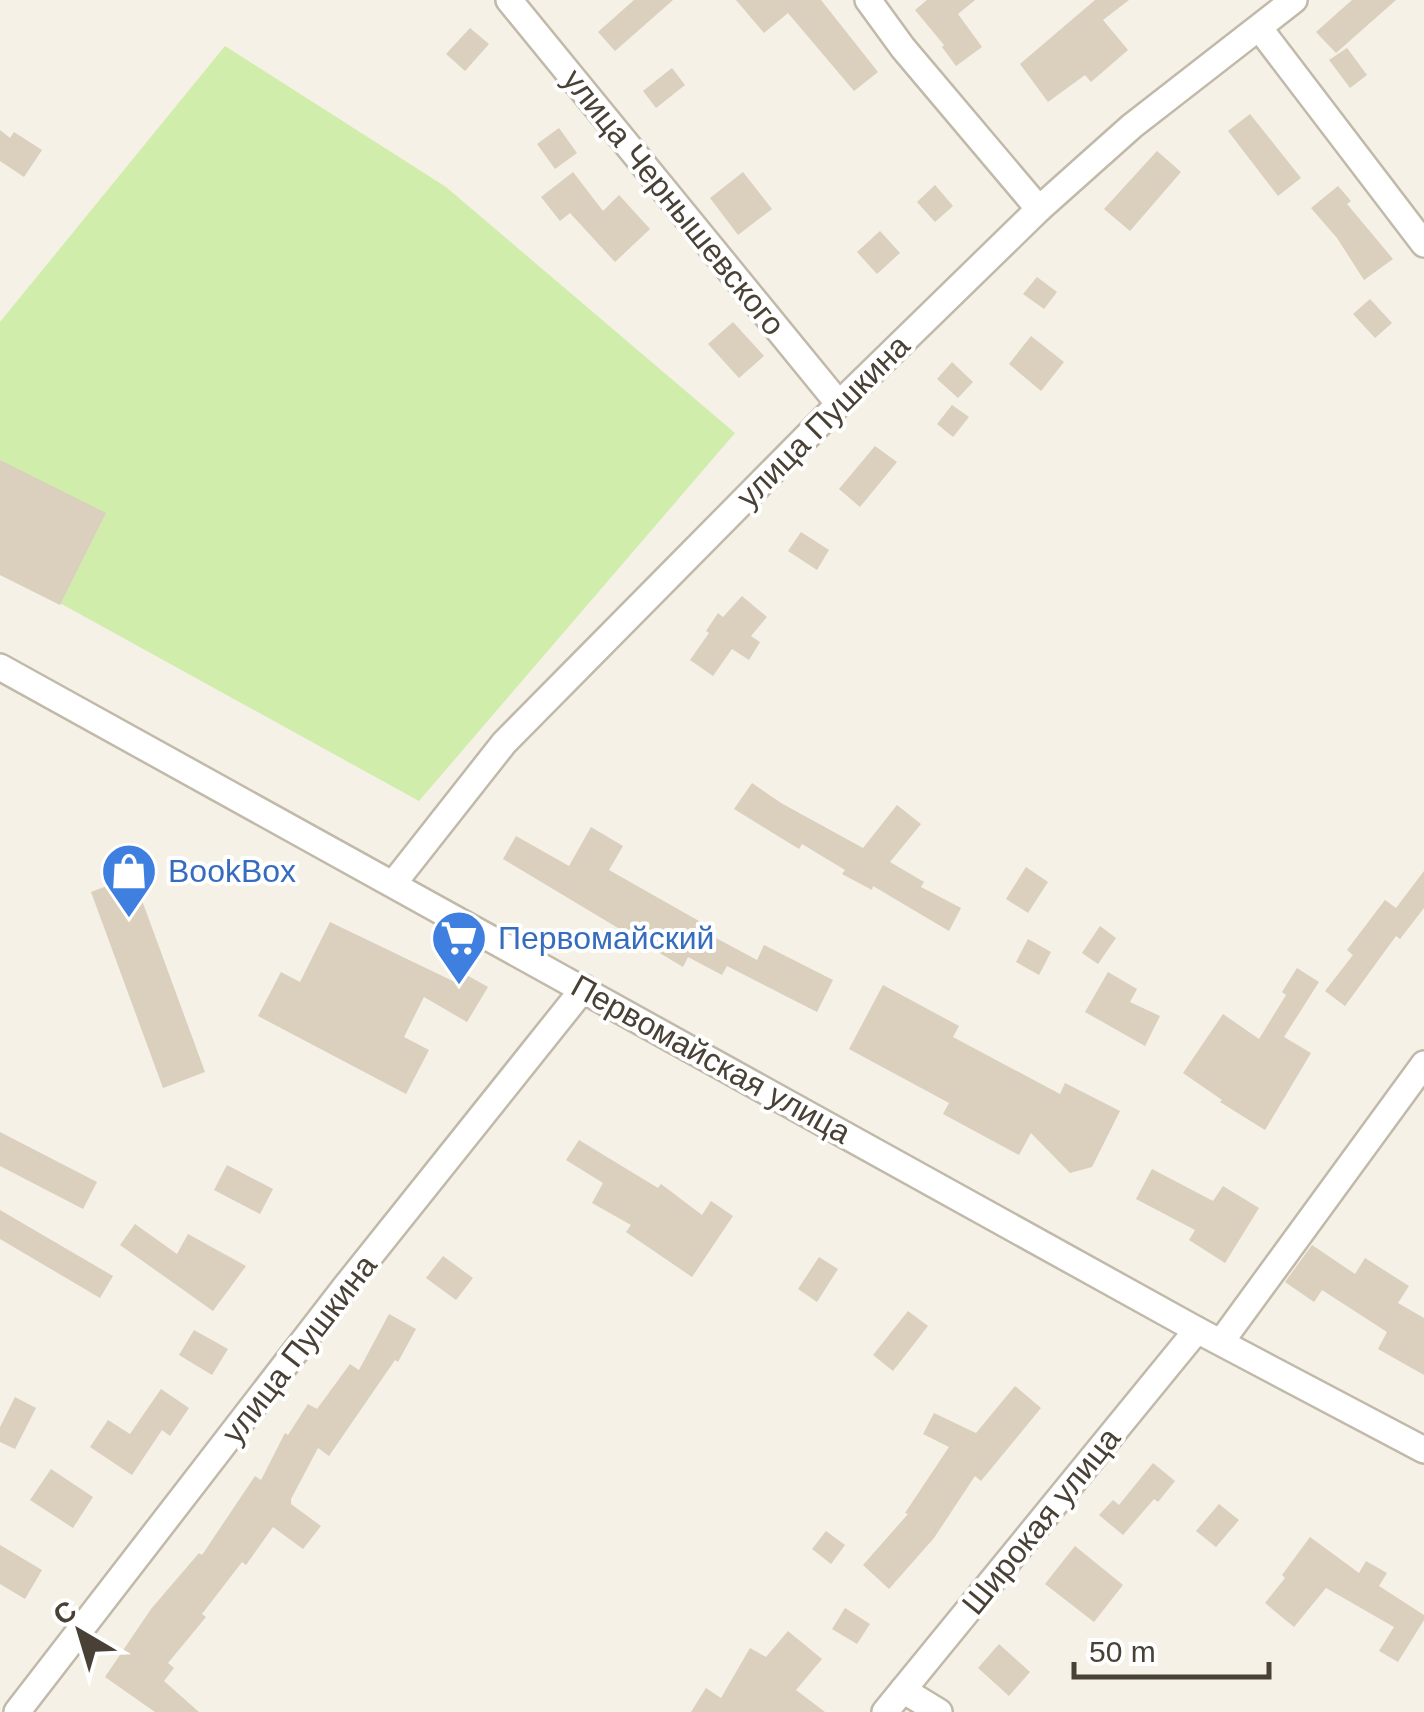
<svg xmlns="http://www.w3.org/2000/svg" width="1424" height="1712" font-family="Helvetica,sans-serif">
	<rect width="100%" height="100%" fill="#f5f1e7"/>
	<!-- green -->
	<polygon fill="#d0edac" points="225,46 446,187 735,433 419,801 0,570 0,322"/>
	<!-- building -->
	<g fill="#dbcfbe">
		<polygon points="634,0 673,0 615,51 598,32"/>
		<polygon points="736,0 821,0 878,72 854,91 788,13 764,33"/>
		<polygon points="927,0 975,0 958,14 982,47 956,66 942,47 944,45 915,10"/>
		<polygon points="1095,0 1129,0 1103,20 1128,50 1091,82 1085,75 1048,102 1020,64"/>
		<polygon points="1352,0 1396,0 1336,53 1316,32"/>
		<polygon points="470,28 489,44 465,71 446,54"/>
		<polygon points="1347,48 1367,75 1350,88 1329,60"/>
		<polygon points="672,68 685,85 656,108 643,91"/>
		<polygon points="1250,114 1301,178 1278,196 1228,131"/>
		<polygon points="559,128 577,153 555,169 537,144"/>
		<polygon points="0,130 10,138 14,132 42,150 24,177 0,161"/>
		<polygon points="1157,151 1181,172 1130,231 1104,209"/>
		<polygon points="573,172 603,211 619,195 650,229 615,262 570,213 560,221 541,197"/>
		<polygon points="743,172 772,209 738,235 710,198"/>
		<polygon points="935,185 953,206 935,222 917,202"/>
		<polygon points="1338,186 1351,201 1347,204 1393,259 1364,280 1337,238 1311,208"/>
		<polygon points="880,231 900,253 877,274 857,252"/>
		<polygon points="1037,277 1057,292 1044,309 1023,294"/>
		<polygon points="1370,299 1392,323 1375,338 1353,314"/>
		<polygon points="733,322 764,356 739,378 708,344"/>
		<polygon points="1031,336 1064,362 1041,391 1009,364"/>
		<polygon points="952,362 973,382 958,398 937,379"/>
		<polygon points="952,405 969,417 953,437 937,424"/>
		<polygon points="875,446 897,462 860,507 839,489"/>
		<polygon points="0,460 106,513 60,605 0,575"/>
		<polygon points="801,532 829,550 817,570 788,551"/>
		<polygon points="742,596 767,617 751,636 760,642 749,660 732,649 713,676 690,660 709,633 706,631 718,613 723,617"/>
		<polygon points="752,783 781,803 863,848 897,805 921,824 890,862 924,882 921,887 961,908 949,931 873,886 872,890 842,874 845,870 802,844 799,849 734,809"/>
		<polygon points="591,827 623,846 609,870 706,925 703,931 757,960 764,945 833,980 817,1012 727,966 722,975 688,957 683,967 503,859 516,836 569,866"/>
		<polygon points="1026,867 1048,882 1028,913 1006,899"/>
		<polygon points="1424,871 1424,908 1400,939 1396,936 1345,1006 1325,991 1353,955 1347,950 1385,900 1396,908"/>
		<polygon points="133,876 205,1072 163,1088 91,892"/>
		<polygon points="330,922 457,983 463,973 488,987 467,1022 424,997 404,1037 429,1050 406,1094 258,1016 281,972 300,982"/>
		<polygon points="1100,926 1116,938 1098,964 1082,953"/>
		<polygon points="1028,939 1051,952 1039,975 1016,962"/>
		<polygon points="1297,968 1319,982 1284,1037 1311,1053 1265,1130 1220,1102 1222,1100 1183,1073 1223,1014 1259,1039 1286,995 1282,992"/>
		<polygon points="1108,972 1137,989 1130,1002 1160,1016 1145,1046 1085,1012"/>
		<polygon points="883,985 959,1026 953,1037 1060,1094 1065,1083 1120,1111 1092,1167 1070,1173 1031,1133 1019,1155 943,1114 949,1103 849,1049"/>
		<polygon points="0,1132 97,1182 83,1209 0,1166"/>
		<polygon points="579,1140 658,1188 661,1184 702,1215 711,1201 733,1216 692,1277 626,1232 631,1225 592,1203 603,1183 566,1160"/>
		<polygon points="227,1165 273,1189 260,1214 214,1190"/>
		<polygon points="1152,1169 1213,1201 1223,1186 1259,1208 1225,1263 1189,1240 1195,1230 1136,1199"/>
		<polygon points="0,1210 113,1276 100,1298 0,1239"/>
		<polygon points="135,1224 177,1254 188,1234 246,1266 213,1311 120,1245"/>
		<polygon points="1312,1245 1355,1274 1365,1258 1409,1286 1398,1303 1424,1318 1424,1375 1378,1349 1387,1332 1322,1290 1314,1302 1285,1282"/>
		<polygon points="443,1256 473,1278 456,1300 426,1278"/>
		<polygon points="819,1257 838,1269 817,1302 798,1289"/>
		<polygon points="908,1311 928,1326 893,1371 873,1355"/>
		<polygon points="389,1314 416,1329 398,1362 395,1360 329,1456 318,1448 291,1499 291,1504 321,1526 303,1549 273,1527 246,1565 242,1562 202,1614 206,1617 168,1663 174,1668 164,1681 199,1712 155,1712 105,1677 151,1609 199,1553 202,1555 255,1476 261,1480 285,1433 288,1435 308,1404 317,1409 350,1364 359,1370"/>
		<polygon points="194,1330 228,1349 212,1375 179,1355"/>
		<polygon points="1015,1386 1041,1408 981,1481 975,1476 934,1538 889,1589 863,1565 908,1514 905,1513 949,1447 923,1434 934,1413 976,1433"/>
		<polygon points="161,1389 189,1408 170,1436 162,1430 132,1475 90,1447 108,1420 130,1434"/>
		<polygon points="15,1397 36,1408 15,1449 0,1442 0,1427"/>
		<polygon points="1153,1463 1175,1481 1158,1502 1154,1499 1123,1535 1099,1515 1113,1500 1119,1505"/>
		<polygon points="51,1469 93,1497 73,1528 30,1500"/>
		<polygon points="1219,1504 1239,1520 1216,1547 1196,1531"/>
		<polygon points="826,1531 845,1545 831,1564 812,1549"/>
		<polygon points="1310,1537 1359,1573 1366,1561 1387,1573 1379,1586 1424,1615 1424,1620 1398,1662 1379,1651 1394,1627 1326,1588 1294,1627 1265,1603 1285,1578 1282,1575"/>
		<polygon points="0,1545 42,1570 25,1599 0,1584"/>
		<polygon points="1075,1546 1123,1585 1094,1622 1045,1584"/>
		<polygon points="845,1608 870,1624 857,1644 832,1629"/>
		<polygon points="788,1631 822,1659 796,1690 825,1712 691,1712 706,1688 721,1698 750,1648 766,1657"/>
		<polygon points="999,1644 1030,1672 1009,1696 978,1668"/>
	</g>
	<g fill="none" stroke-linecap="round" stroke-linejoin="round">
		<!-- minor casing -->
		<g stroke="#c1b9a9" stroke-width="30">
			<g id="minor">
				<polyline points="509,0 839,404"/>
				<polyline points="868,0 903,48 1039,209"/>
				<polyline points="1260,29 1424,244"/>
				<polyline points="0,667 1197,1330 1424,1450"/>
				<polyline points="393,884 504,743 839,404 1039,209 1132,126 1294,0"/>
				<polyline points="1221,1342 1424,1064"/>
				<polyline points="903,1690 939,1712"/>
				<polyline points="17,1712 346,1286 584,988"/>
				<polyline points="885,1712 1197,1330"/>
			</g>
		</g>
		<!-- minor -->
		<use href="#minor" stroke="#fff" stroke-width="25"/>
	</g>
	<!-- icons -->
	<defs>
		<g id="shop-pin" transform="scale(2.875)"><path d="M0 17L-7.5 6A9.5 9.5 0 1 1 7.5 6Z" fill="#3f7fe0" stroke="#fff"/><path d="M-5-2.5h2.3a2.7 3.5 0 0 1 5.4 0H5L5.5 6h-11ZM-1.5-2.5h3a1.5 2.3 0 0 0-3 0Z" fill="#fff"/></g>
		<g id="supermarket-pin" transform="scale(2.875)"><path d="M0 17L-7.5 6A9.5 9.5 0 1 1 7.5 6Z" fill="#3f7fe0" stroke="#fff"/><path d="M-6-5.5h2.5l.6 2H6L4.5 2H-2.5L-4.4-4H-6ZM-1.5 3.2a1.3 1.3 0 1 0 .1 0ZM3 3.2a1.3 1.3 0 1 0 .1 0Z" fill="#fff"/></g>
	</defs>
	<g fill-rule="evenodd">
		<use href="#shop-pin" x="129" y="871"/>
		<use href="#supermarket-pin" x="459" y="938"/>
	</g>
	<g text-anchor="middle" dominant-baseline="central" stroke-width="8" stroke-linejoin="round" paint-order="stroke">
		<!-- street labels -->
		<g font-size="32" fill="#494135" stroke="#fff">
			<text transform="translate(674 202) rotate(51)">улица Чернышевского</text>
			<text transform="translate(823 421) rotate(-45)">улица Пушкина</text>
			<text transform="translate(711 1059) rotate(29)">Первомайская улица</text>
			<text transform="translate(299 1349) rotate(-52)">улица Пушкина</text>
			<text transform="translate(1041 1521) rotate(-51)">Широкая улица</text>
		</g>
		<!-- shop labels -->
		<g font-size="32" fill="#366cbe" stroke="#fff" text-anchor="start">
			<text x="168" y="871">BookBox</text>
			<text x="498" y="938">Первомайский</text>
		</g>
	</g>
	<!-- north arrow -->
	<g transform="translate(80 1632) rotate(322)" stroke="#ffffff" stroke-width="8" paint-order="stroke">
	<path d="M0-8L18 38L0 25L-18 38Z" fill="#494135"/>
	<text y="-15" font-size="28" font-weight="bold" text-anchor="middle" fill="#494135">С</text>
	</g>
	<!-- scale -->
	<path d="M1074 1662v15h195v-15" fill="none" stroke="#494135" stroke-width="5"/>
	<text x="1089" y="1662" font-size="30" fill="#494135" stroke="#ffffff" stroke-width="8" paint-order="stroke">50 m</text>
</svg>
